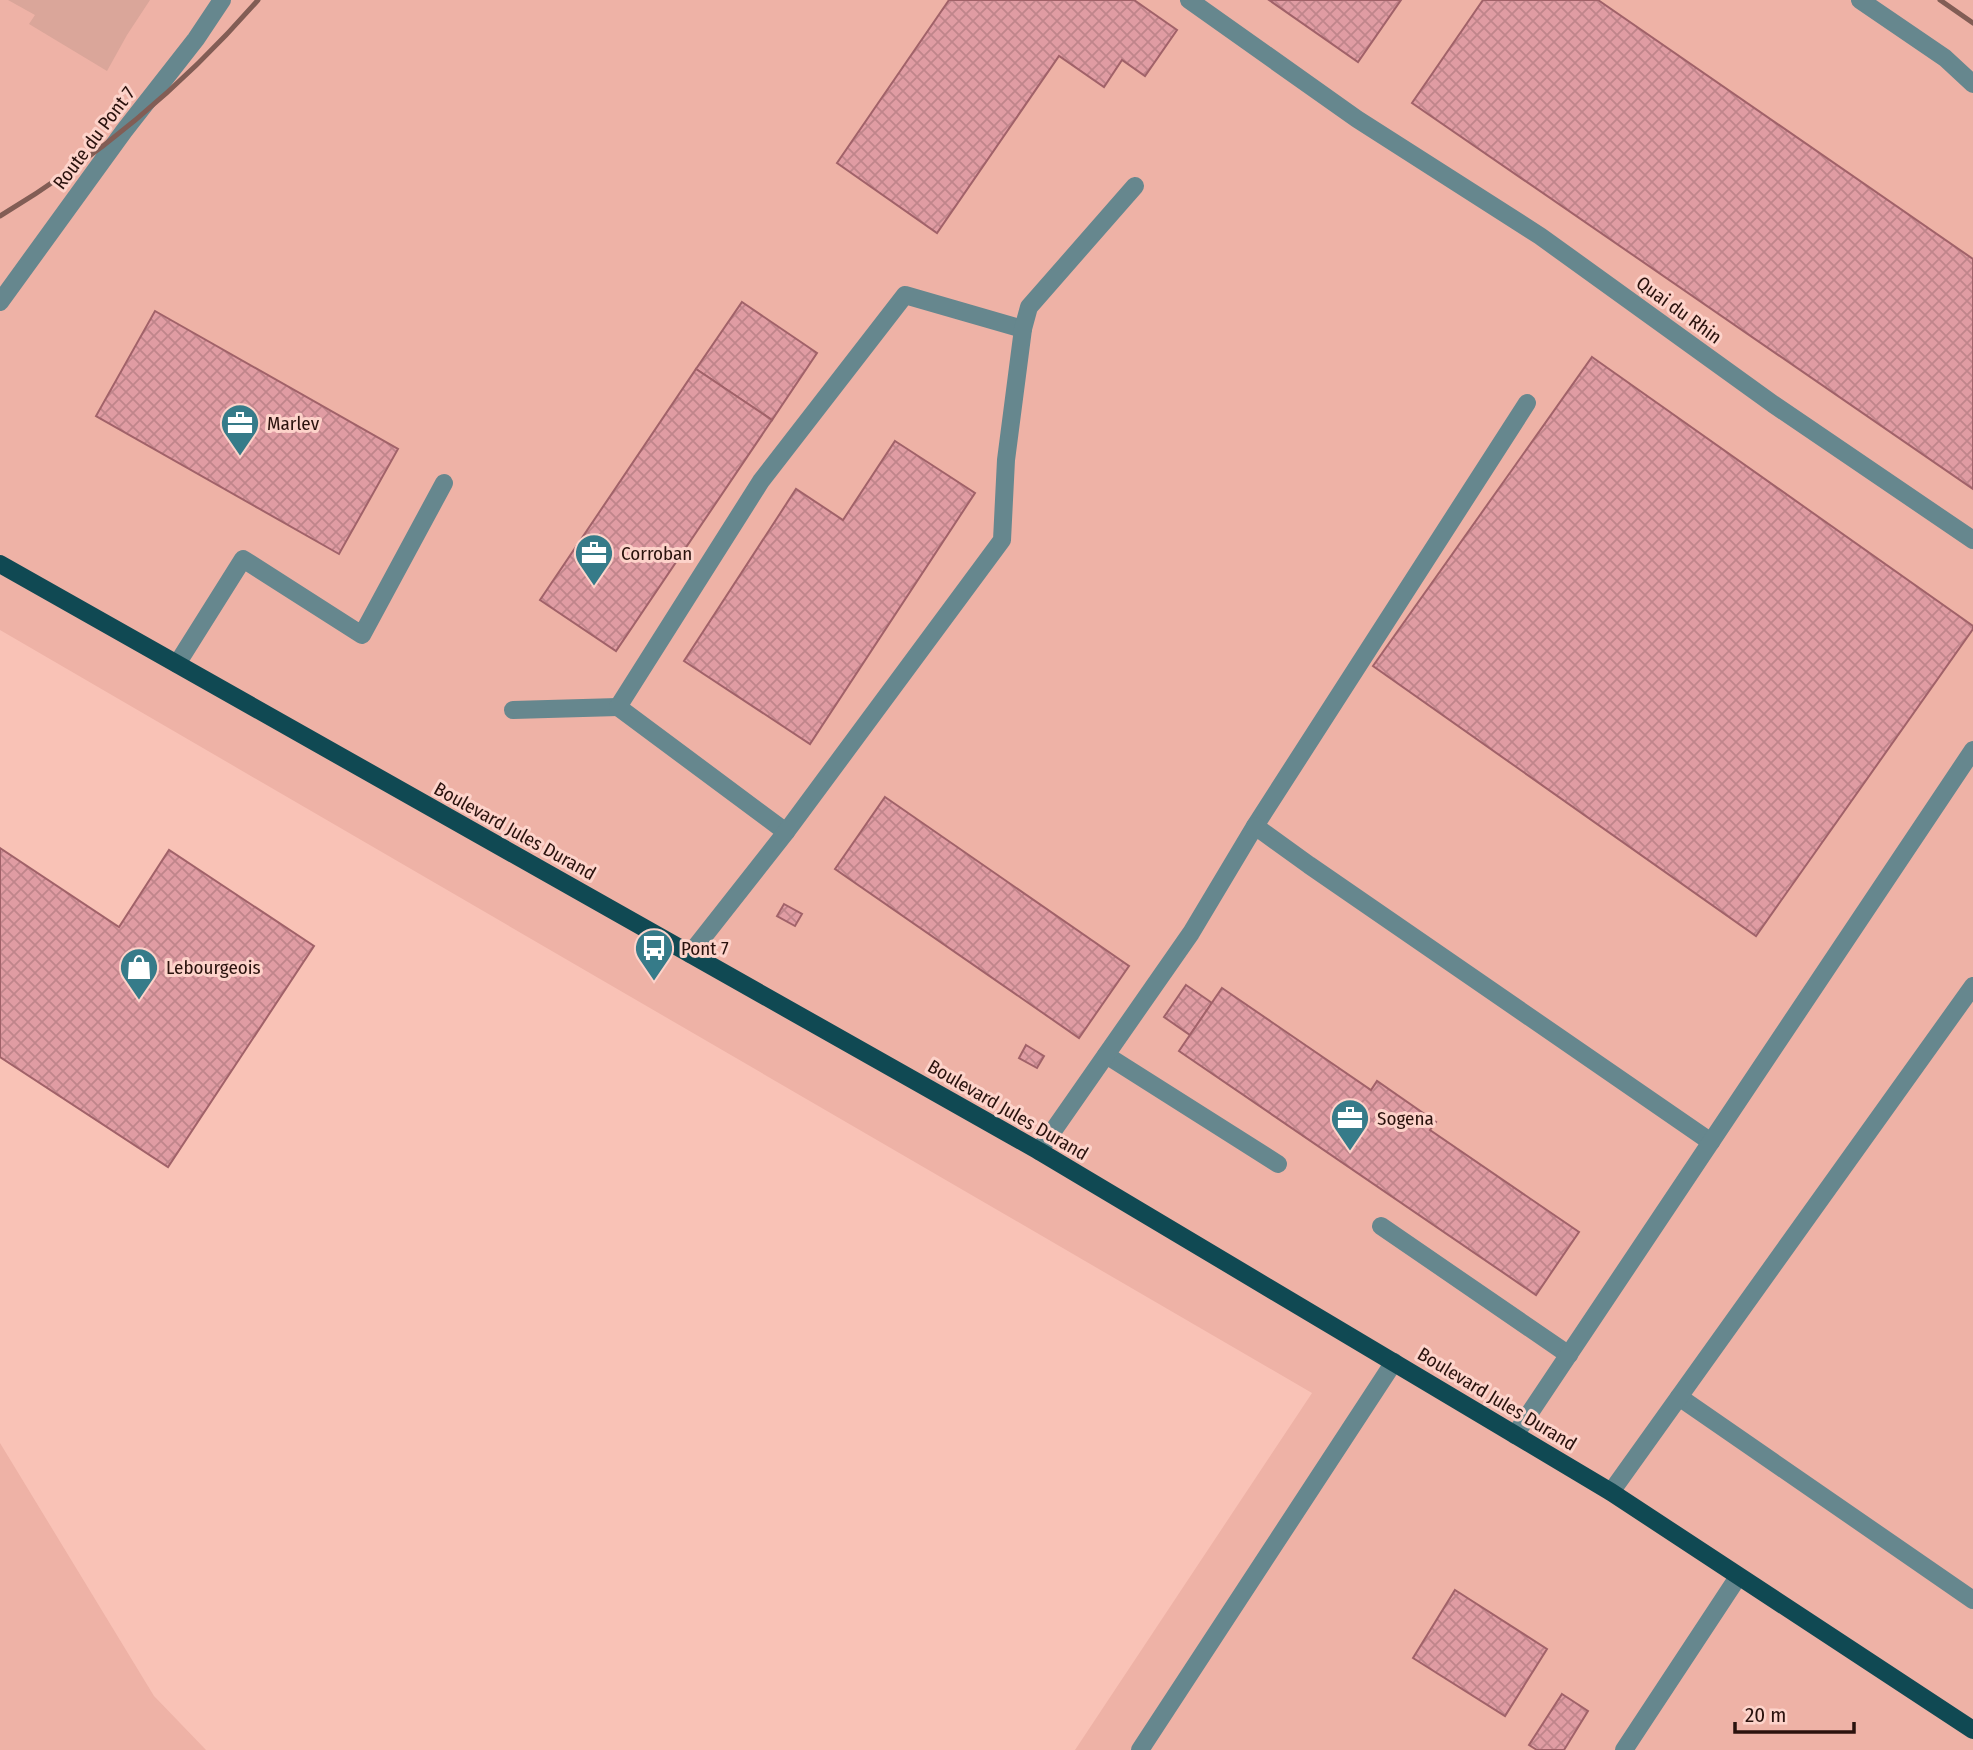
<svg xmlns="http://www.w3.org/2000/svg" width="1973" height="1750" font-family="'Fira Sans Condensed',sans-serif">
	<defs>
		<pattern id="building-cross-hatch" width="8" height="8" patternUnits="userSpaceOnUse" patternTransform="scale(1.75)"><rect width="8" height="8" fill="#e09ca3"/><path d="M0 0l8 8M0 8l8-8" fill="none" stroke="#c0858b"/></pattern>
	</defs>
	<rect width="100%" height="100%" fill="#f9c2b6"/>
	<!-- built -->
	<g fill="#eeb2a6">
		<polygon points="0,0 1973,0 1973,1750 1075,1750 1312,1393 0,630"/>
		<polygon points="0,1443 154,1696 206,1750 0,1750"/>
	</g>
	<!-- grass -->
	<polygon fill="#daa69a" points="8,0 150,0 127,35 107,71 29,24 35,15"/>
	<!-- building -->
	<g fill="url(#building-cross-hatch)" stroke="#a16269" stroke-width="2">
		<polygon points="949,0 1134,0 1177,30 1145,76 1122,60 1104,87 1059,56 937,233 837,163"/>
		<polygon points="1269,0 1401,0 1358,62"/>
		<polygon points="1483,0 1598,0 1973,259 1973,489 1412,103"/>
		<polygon points="742,302 817,353 772,420 696,369"/>
		<polygon points="155,311 398,449 339,554 96,416"/>
		<polygon points="1592,357 1973,626 1973,629 1756,936 1373,666"/>
		<polygon points="696,369 772,420 616,651 540,600"/>
		<polygon points="895,441 975,493 810,744 684,661 796,489 843,520"/>
		<polygon points="885,797 1129,966 1079,1038 835,869"/>
		<polygon points="0,848 119,927 169,850 314,946 168,1167 0,1057"/>
		<polygon points="784,904 802,914 795,926 777,916"/>
		<polygon points="1186,985 1212,1003 1190,1035 1164,1017"/>
		<polygon points="1222,988 1371,1090 1377,1081 1436,1122 1430,1130 1579,1232 1536,1295 1179,1051"/>
		<polygon points="1026,1045 1044,1056 1037,1068 1019,1058"/>
		<polygon points="1455,1590 1547,1649 1505,1716 1413,1658"/>
		<polygon points="1562,1694 1588,1711 1564,1750 1537,1750 1529,1745"/>
	</g>
	<g fill="none" stroke-linecap="round" stroke-linejoin="round">
		<!-- minor -->
		<g stroke="#66878e" stroke-width="18">
			<polyline points="1189,0 1357,119 1540,236 1773,404 1973,540"/>
			<polyline points="1860,0 1945,58 1973,84"/>
			<polyline points="0,302 124,131 196,39 222,0"/>
			<polyline points="177,664 243,559 362,635 444,483"/>
			<polyline points="513,710 618,707"/>
			<polyline points="1255,826 1527,403"/>
			<polyline points="786,832 618,707 761,481 905,295 1023,329"/>
			<polyline points="690,954 786,832 1002,540 1006,460 1023,329 1029,307 1135,186"/>
			<polyline points="1106,1055 1278,1164"/>
			<polyline points="1039,1151 1191,933 1255,826 1309,865 1711,1142"/>
			<polyline points="1381,1226 1569,1355"/>
			<polyline points="1679,1397 1973,1600"/>
			<polyline points="1515,1435 1973,750"/>
			<polyline points="1611,1492 1973,986"/>
			<polyline points="1140,1750 1394,1362"/>
			<polyline points="1624,1750 1738,1577"/>
		</g>
		<!-- major -->
		<polyline stroke="#104953" stroke-width="18" points="0,564 1039,1151 1611,1492 1973,1730"/>
		<!-- rail -->
		<g stroke="#825d55" stroke-width="5">
			<polyline points="1940,0 1973,23"/>
			<path d="M 0,216 C 97,158 183,86 258,0"/>
		</g>
	</g>
	<!-- icons -->
	<defs>
		<g id="office-pin" transform="scale(2.0125)"><path d="M0 17L-7.5 6A9.5 9.5 0 1 1 7.5 6Z" fill="#367b89" stroke="#fdd3ca"/><path d="M-6-3h4V-5.5h4V-3h4V5H-6ZM-1-4.5V-3h2v-1.5ZM-6 0V1H6V0Z" fill="#fff"/></g>
		<g id="bus-pin" transform="scale(2.0125)"><path d="M0 17L-7.5 6A9.5 9.5 0 1 1 7.5 6Z" fill="#367b89" stroke="#fdd3ca"/><path d="M-5-6H5V4H4V6H2V4H-2V6H-4V4H-5ZM-3.5-4V0h7V-4ZM-3.5 1.2v1.5H-2V1.2ZM2 1.2v1.5H3.5V1.2Z" fill="#fff"/></g>
		<g id="shop-pin" transform="scale(2.0125)"><path d="M0 17L-7.5 6A9.5 9.5 0 1 1 7.5 6Z" fill="#367b89" stroke="#fdd3ca"/><path d="M-5-2.5h2.3a2.7 3.5 0 0 1 5.4 0H5L5.5 6h-11ZM-1.5-2.5h3a1.5 2.3 0 0 0-3 0Z" fill="#fff"/></g>
	</defs>
	<g fill-rule="evenodd">
		<use href="#office-pin" x="240" y="423"/>
		<use href="#office-pin" x="594" y="553"/>
		<use href="#bus-pin" x="654" y="948"/>
		<use href="#shop-pin" x="139" y="967"/>
		<use href="#office-pin" x="1350" y="1118"/>
	</g>
	<g text-anchor="middle" dominant-baseline="central" stroke-width="6" stroke-linejoin="round" paint-order="stroke">
		<!-- street labels -->
		<g font-size="19" fill="#2a120d" stroke="#fdd3ca">
			<text transform="translate(94 138) rotate(-53)">Route du Pont 7</text>
			<text transform="translate(1679 310) rotate(36)">Quai du Rhin</text>
			<text transform="translate(515 831) rotate(29)">Boulevard Jules Durand</text>
			<text transform="translate(1008 1110) rotate(30)">Boulevard Jules Durand</text>
			<text transform="translate(1497 1399) rotate(31)">Boulevard Jules Durand</text>
		</g>
		<!-- poi labels -->
		<g font-size="19" fill="#2a120d" stroke="#fdd3ca" text-anchor="start">
			<text x="267" y="423">Marlev</text>
			<text x="621" y="553">Corroban</text>
			<text x="681" y="948">Pont 7</text>
			<text x="166" y="967">Lebourgeois</text>
			<text x="1377" y="1118">Sogena</text>
		</g>
	</g>
	<!-- scale -->
	<path d="M1735 1722v10h119v-10" fill="none" stroke="#2a120d" stroke-width="3.5"/>
	<text x="1745" y="1722" font-size="21" fill="#2a120d" stroke="#fdd3ca" stroke-width="5" paint-order="stroke">20 m</text>
</svg>
